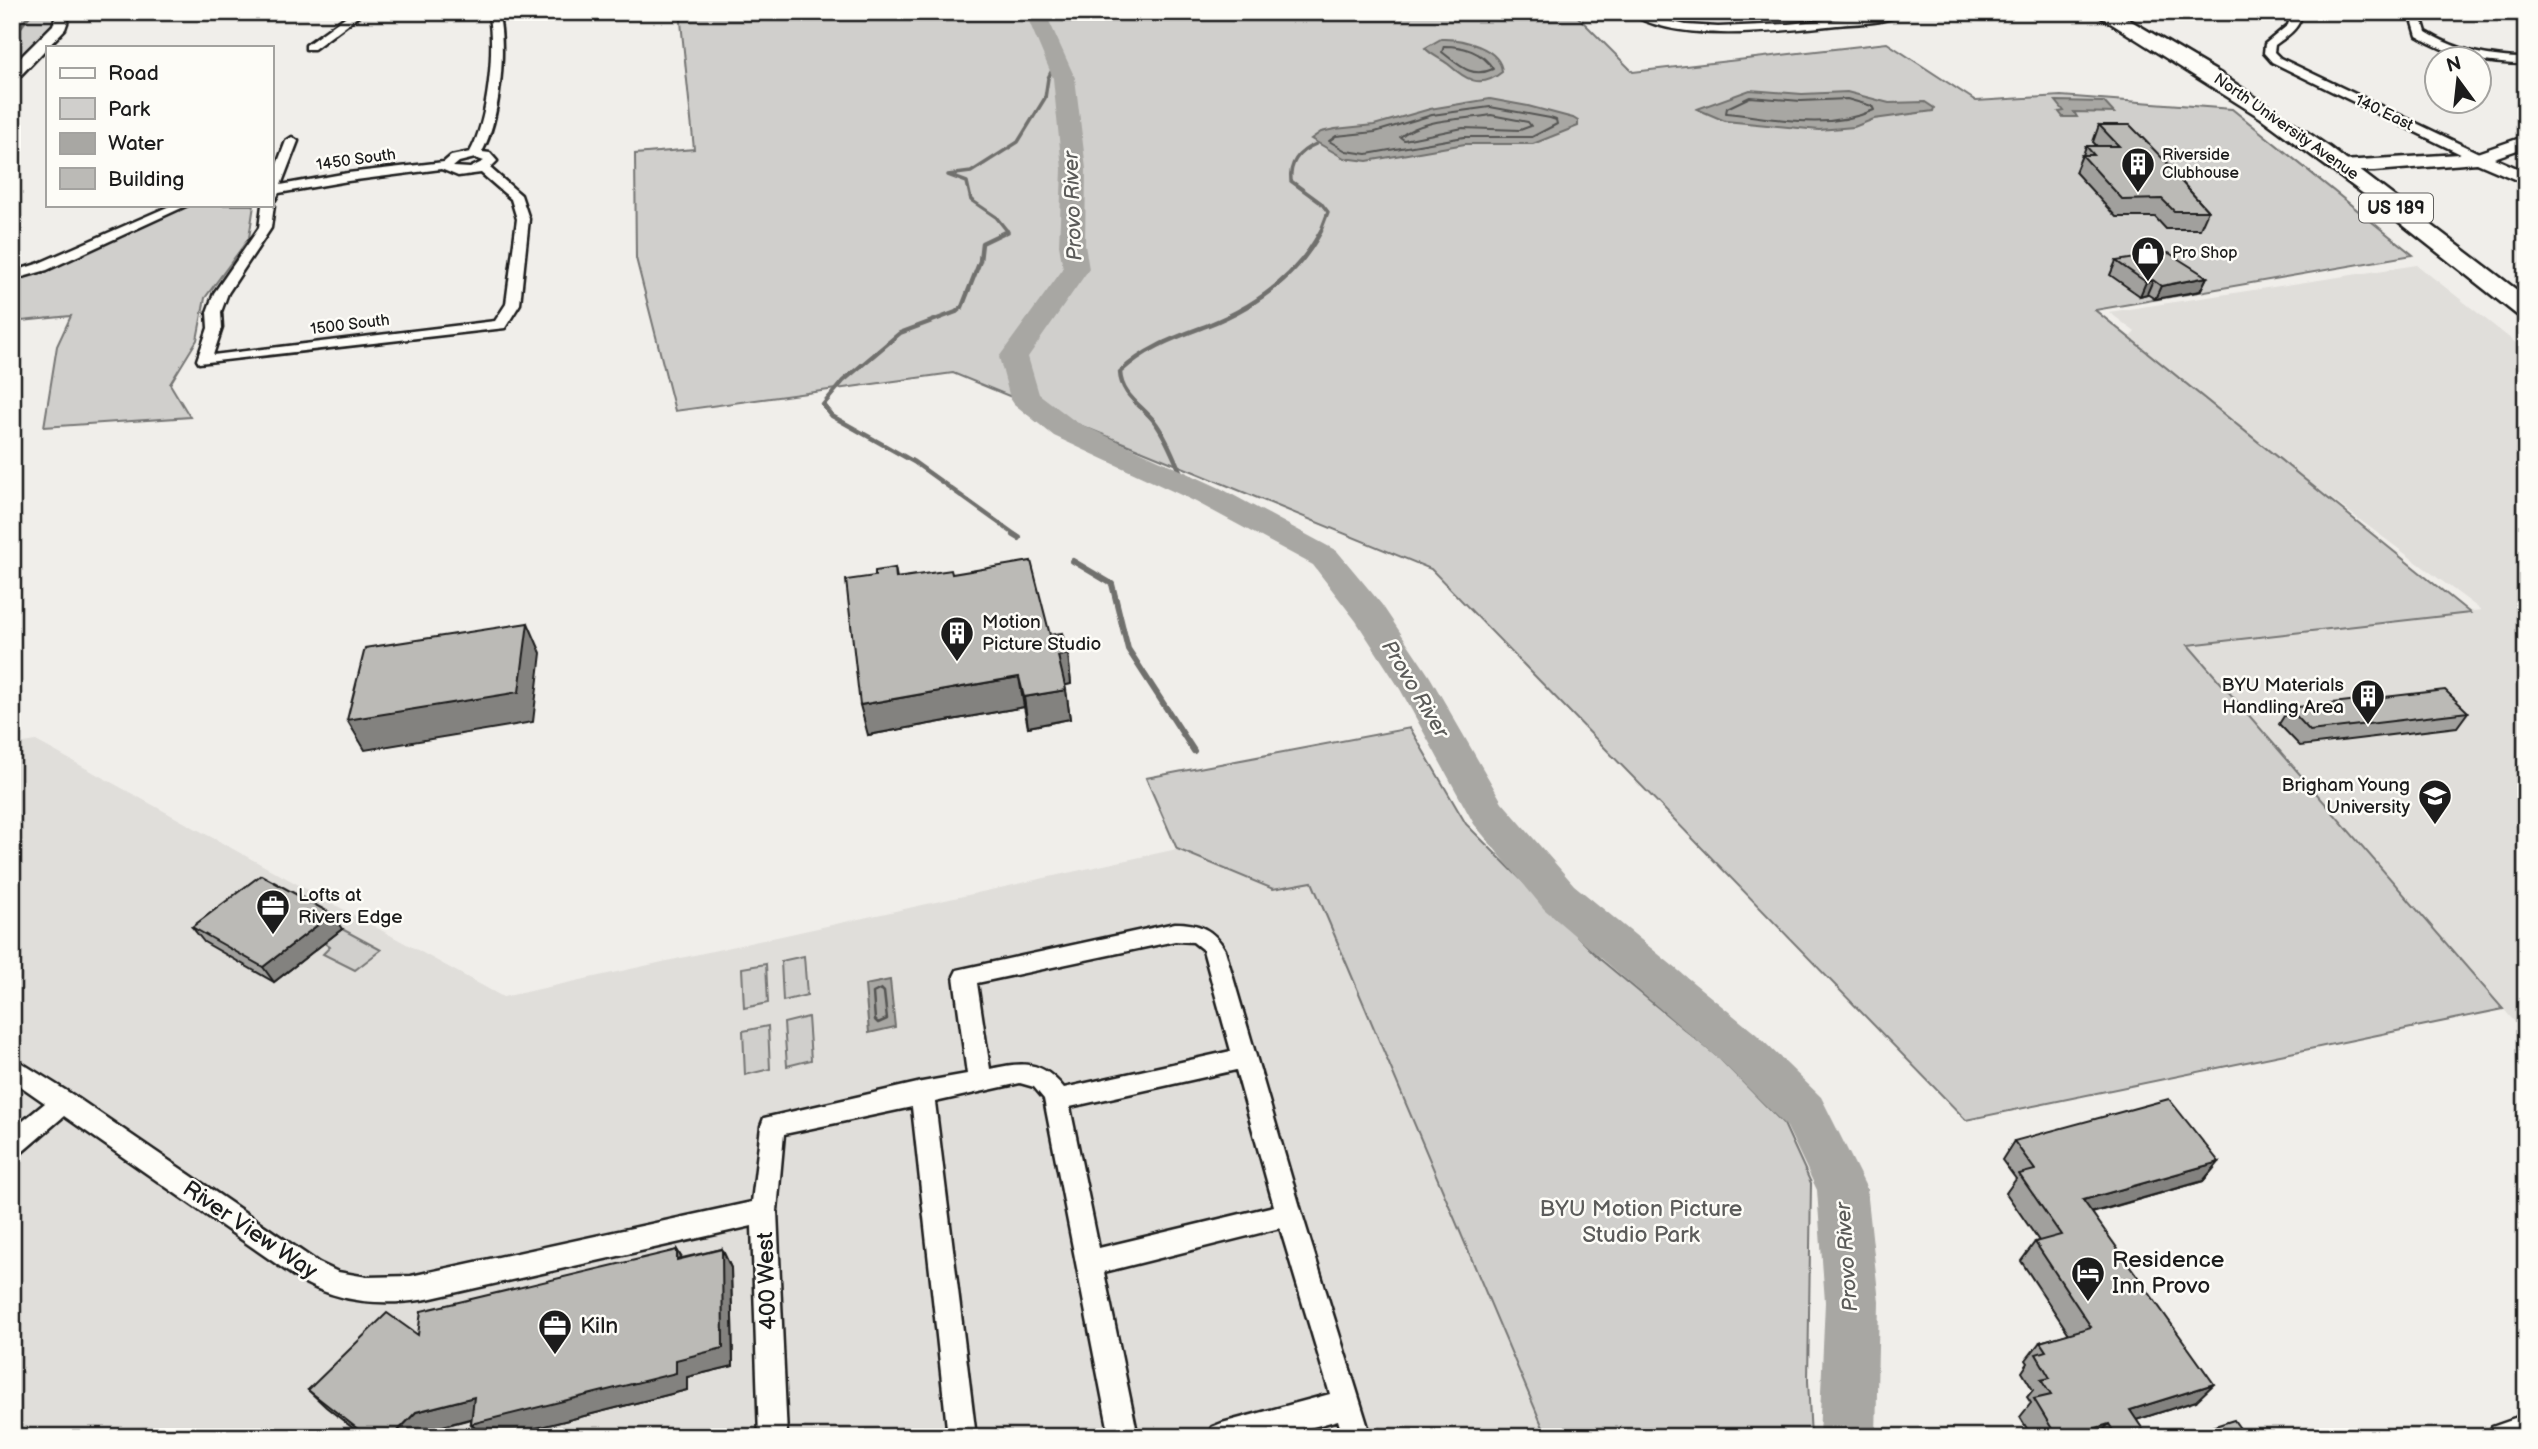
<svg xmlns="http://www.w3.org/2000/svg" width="2538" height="1449" font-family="'Balsamiq Sans',sans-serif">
	<rect width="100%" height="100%" fill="#f0eeea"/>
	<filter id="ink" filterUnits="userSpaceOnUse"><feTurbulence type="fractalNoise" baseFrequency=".0143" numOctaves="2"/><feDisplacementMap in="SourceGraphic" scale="14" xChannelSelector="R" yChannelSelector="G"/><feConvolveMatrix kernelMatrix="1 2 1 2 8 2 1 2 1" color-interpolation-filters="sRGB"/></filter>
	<g filter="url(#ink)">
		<!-- built -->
		<g fill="#e0deda">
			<polygon points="2417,265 2526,351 2526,1035 2187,644 2481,610 2123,344 2135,332 2109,312"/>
			<polygon points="36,741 503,997 1177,849 1273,889 1312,881 1547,1437 12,1437 12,745"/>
		</g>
		<!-- green -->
		<g fill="#d0cfcc" stroke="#767674" stroke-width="2">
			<polygon points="16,12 59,12 54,25 12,67 12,19"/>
			<polygon points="680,12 1573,12 1633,72 1887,43 1976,101 2061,96 2232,109 2413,255 2095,310 2470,613 2188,645 2503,1009 1966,1120 1431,569 953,373 675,411 636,258 635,154 694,149"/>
			<polygon points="191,205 254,205 249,238 205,298 197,340 170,384 190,417 44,427 57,346 71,316 12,322 12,279"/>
			<polygon points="1410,728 1466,824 1601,960 1720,1059 1784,1124 1811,1183 1808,1381 1811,1437 1547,1437 1312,882 1273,889 1177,849 1146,778"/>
			<polygon points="342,929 381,950 355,970 323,954 330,947 324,943"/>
			<polygon points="804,956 807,995 783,1001 781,961"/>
			<polygon points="766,964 768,1003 744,1008 742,968"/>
			<polygon points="808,1017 811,1060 787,1066 784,1023"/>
			<polygon points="768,1026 770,1069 745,1075 743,1031"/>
		</g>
		<!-- water -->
		<g fill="#a8a7a3" stroke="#706f6d" stroke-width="2">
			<path d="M 1441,39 C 1461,38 1501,48 1502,72 C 1480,90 1465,79 1448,64 C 1440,58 1431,55 1425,48 Z"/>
			<polygon points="1750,90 1802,94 1847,92 1889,103 1925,102 1934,108 1933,111 1874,119 1854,127 1819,130 1725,121 1697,109"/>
			<polygon points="1490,99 1528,106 1573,118 1578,121 1578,126 1533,144 1465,144 1367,161 1344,158 1311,139 1321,132 1335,129 1374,125 1430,109"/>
			<polygon points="2056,101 2104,102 2114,113 2074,112 2077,117 2063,117 2059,112 2064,111"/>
			<polygon points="890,980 895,1027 869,1033 865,985"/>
		</g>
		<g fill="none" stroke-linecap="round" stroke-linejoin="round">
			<!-- shore-far1 -->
			<g stroke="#545452" stroke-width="2">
				<path d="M 1444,46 C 1463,46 1483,52 1493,69 C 1471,79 1459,65 1442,52 Z"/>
				<path d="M 1750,97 L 1801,101 L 1847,99 L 1872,106 L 1874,110 C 1827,131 1776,118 1726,113 L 1727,108 Z"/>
				<polygon points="1490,107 1550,118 1556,120 1557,124 1532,137 1464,137 1367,154 1346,151 1329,141 1336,136 1375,132 1432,115"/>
				<path d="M 1491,115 L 1528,122 L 1531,126 L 1520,130 L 1463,128 L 1404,140 L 1400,137 C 1423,118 1463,120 1491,115 Z"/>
			</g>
			<!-- shore -->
			<polygon stroke="#545452" stroke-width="2.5" points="881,989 884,992 887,1019 878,1023 875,1020 873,993"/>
			<!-- stream-far2 -->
			<g stroke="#706f6d" stroke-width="3.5">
				<polyline points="12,38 32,12"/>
				<path d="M 1316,144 C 1299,151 1289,162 1291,181 L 1321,203 L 1328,212 L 1320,233"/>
				<polyline points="1006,233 1008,232 996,217 971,200 967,182 948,175 971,172 1018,142 1045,98 1048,78 1057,60"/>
			</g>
			<!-- stream-far1 -->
			<g stroke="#706f6d" stroke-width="4.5">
				<polyline points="1007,231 982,243 980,261 962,307 956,312 900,333 843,381 823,405 832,416 914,462 1017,536"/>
				<path d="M 1187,485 C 1175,464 1169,440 1154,421 C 1141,405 1121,395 1120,372 C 1145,348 1174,338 1206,326 C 1255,307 1296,278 1321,231"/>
			</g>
			<!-- stream -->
			<g stroke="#706f6d" stroke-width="6">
				<polyline points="1014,535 1019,538"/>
				<polyline points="1073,561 1112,584 1128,649 1194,751"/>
			</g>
			<!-- river -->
			<polygon fill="#a8a7a3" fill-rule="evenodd" points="1025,12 1045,12 1075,78 1086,169 1085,245 1089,269 1028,357 1039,394 1076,422 1220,488 1337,551 1382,605 1430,677 1502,802 1574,885 1756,1034 1821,1097 1867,1189 1879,1302 1876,1437 1819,1437 1825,1302 1817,1190 1787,1127 1722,1062 1544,909 1474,824 1400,689 1356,621 1313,565 1196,502 1054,436 1014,404 1010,398 999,357 1063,269 1059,245 1062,169 1053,78"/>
			<!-- street casing -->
			<g stroke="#1c1c1c" stroke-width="5">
				<g id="street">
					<polygon points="352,12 364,12 314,49 306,49 306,45"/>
					<path d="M 488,12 L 498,12 C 507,47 500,120 482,152 L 490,153 L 497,161 L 490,168 L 521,195 L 529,219 L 520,304 L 505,328 L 199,363 L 197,360 L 208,328 L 207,312 L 214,293 L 259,228 L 262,205 L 271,205 L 271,202 L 274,205 L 271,228 L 228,293 L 221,312 L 222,328 L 213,355 L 495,321 L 506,304 L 517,219 L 511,199 L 481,173 L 458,176 L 441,169 L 348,181 L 279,193 L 275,200 L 271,201 L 271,180 L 286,141 L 292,137 L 298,141 L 281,185 L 348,173 L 444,162 L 451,156 L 470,152 C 488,121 496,47 488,12 ZM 475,158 L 484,161 L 470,168 L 453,167 L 459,162 Z"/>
					<path d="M 1629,12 L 1643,12 L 1660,19 L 1686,25 L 1718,27 L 1788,24 L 1905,12 C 1886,24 1858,23 1837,25 C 1783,31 1674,45 1629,12 Z"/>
					<path d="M 2292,12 L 2302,12 C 2300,29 2287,36 2275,45 L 2274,52 L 2280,58 L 2483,155 L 2483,161 L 2475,161 L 2272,62 L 2264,53 L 2265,44 L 2288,25 Z"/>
					<path d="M 2410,12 L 2420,12 L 2426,32 C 2458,51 2489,58 2526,58 L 2526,64 C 2486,64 2452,57 2417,36 Z"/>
					<polygon points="172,205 188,205 47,270 12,280 12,272 37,264"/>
					<path d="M 1175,923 C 1198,923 1214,929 1225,950 L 1302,1214 L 1371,1437 L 1343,1437 L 1338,1420 L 1277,1437 L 1208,1437 L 1212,1427 L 1222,1423 L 1330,1394 L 1280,1228 L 1104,1272 L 1138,1437 L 1110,1437 L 1044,1099 L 1034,1087 L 1020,1083 L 935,1102 L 976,1437 L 948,1437 L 912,1107 L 784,1134 L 777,1211 L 787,1437 L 759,1437 L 752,1226 L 427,1299 C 381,1306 342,1303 301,1281 L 64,1116 L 21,1153 L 12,1156 L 12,1130 L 45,1103 L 12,1080 L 12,1057 L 73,1095 L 319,1263 L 338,1272 L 367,1277 L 411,1276 L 752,1202 L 761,1126 L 764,1118 L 922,1082 L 967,1074 L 954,976 L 957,970 ZM 1175,941 L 1193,942 L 1203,950 L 1231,1051 L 1064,1088 C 1041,1060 1023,1062 990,1069 L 977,983 ZM 1236,1070 L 1274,1206 L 1099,1248 L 1070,1107 Z"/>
					<polygon points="2526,1415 2526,1437 2488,1437 2492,1427"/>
				</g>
			</g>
			<!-- secondary casing -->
			<g stroke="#1c1c1c" stroke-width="5">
				<g id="secondary">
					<polygon points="57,12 71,12 65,29 18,78 12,80 12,66 53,25"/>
					<polygon points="2526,136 2526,147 2494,158 2526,172 2526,184 2477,163 2375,171 2342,171 2333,166 2342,161 2477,153"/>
				</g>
			</g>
			<!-- highway casing -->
			<g stroke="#1c1c1c" stroke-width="5">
				<polygon id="highway" points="2093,12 2116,12 2221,74 2329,147 2526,297 2526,318 2517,315 2365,195 2261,118"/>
			</g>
			<!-- street -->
			<use href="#street" fill="#fdfcf7" fill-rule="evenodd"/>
			<!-- secondary -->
			<use href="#secondary" fill="#fdfcf7" fill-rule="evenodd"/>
			<!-- highway -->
			<use href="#highway" fill="#fdfcf7" fill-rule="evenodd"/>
		</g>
		<!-- wall -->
		<g fill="#a1a09d" stroke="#1c1c1c" stroke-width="2">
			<polygon points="2099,125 2170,166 2169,168 2208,211 2200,229 2166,229 2155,217 2116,217 2075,172 2082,155 2083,155 2086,146 2097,146 2093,142"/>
			<polygon points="2116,261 2207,277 2200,291 2155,299 2147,294 2140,296 2110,275"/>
			<polygon points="895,568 897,578 952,574 1050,635 1068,654 1071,684 1065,685 1070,719 1028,727 1024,707 868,735 875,576"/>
			<polygon points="2289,708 2468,712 2457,727 2300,746 2279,724"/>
			<polygon points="192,927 342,929 274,982 204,942"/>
			<polygon points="2014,1141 2219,1162 2203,1181 2092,1213 2196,1401 2136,1420 2148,1437 2032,1437 2020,1417 2031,1403 2027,1397 2033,1390 2022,1372 2028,1363 2026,1360 2040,1342 2069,1334 2021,1261 2035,1242 2039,1241 2006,1193 2016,1179 2002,1160"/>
			<polygon points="722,1249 731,1268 733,1366 687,1377 687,1390 501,1437 483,1437 471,1424 471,1419 432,1429 424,1437 364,1437 326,1407 308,1390 418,1335 677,1250 682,1258"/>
		</g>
		<!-- shaded-wall -->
		<g fill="#83827f" stroke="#1c1c1c" stroke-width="2">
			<polygon points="2207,277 2200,291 2155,299 2161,286"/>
			<polygon points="2153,280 2147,294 2140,296 2146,282"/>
			<polygon points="528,623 541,653 533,722 365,750 347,720"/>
			<polygon points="1068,654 1071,684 1062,686 1058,656"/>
			<polygon points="1019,677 1024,707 868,735 860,705"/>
			<polygon points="1066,690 1070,719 1028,727 1024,697"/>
			<polygon points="332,914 342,929 274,982 263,967"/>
			<polygon points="2219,1162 2203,1181 2069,1219 2083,1200"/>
			<polygon points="722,1249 731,1268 733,1366 687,1377 687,1390 501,1437 483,1437 471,1424 676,1360"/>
			<polygon points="677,1250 687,1268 677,1260"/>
			<polygon points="2214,1384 2196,1401 2114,1427 2130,1410"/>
			<polygon points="474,1397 488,1414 432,1429 424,1437 392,1437 416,1412"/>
			<polygon points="2109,1424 2097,1437 2067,1437"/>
		</g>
		<!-- building -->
		<g fill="#bbbab6" stroke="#1c1c1c" stroke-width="2">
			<polygon points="2099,125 2130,125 2170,166 2167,166 2208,211 2174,211 2162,199 2123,200 2082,155 2094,155 2086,146 2119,146"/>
			<polygon points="2169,253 2207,277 2161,286 2153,280 2146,282 2116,261"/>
			<polygon points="1031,561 1050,635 1062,633 1068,654 1058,656 1066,690 1024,697 1019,677 860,705 846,580 875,576 875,571 895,568 896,578 951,570 952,574"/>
			<polygon points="528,623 519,692 347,720 365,648"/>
			<polygon points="2445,690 2468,712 2310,731 2289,708"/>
			<polygon points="261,875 332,914 263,967 192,927"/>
			<polygon points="2169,1099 2219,1162 2083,1200 2214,1384 2130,1410 2148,1437 2117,1437 2109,1424 2067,1437 2057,1437 2034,1399 2051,1395 2041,1380 2050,1378 2036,1354 2046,1351 2040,1342 2091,1327 2035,1242 2061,1235 2019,1174 2035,1170 2014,1141"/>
			<polygon points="722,1249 723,1348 676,1360 676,1373 471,1424 474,1397 416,1412 392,1437 368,1437 308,1390 387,1313 418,1335 421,1311 677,1250 677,1260"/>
			<polygon points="2234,1420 2246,1437 2180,1437"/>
		</g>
	</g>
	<!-- icons -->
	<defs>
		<g id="building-pin" transform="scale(1.75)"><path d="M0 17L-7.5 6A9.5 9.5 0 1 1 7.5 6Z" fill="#1c1c1c" stroke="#fdfcf7"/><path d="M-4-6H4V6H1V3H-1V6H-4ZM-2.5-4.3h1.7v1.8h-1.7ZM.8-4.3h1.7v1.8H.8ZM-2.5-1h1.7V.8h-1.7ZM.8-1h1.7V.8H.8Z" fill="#fff"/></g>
		<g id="shop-pin" transform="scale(1.75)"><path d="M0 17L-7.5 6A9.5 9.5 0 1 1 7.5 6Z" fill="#1c1c1c" stroke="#fdfcf7"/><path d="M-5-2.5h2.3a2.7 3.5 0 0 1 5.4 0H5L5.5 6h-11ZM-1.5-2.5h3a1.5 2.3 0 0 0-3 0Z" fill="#fff"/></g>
		<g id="university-pin" transform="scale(1.75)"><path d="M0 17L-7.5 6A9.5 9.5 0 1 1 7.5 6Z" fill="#1c1c1c" stroke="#fdfcf7"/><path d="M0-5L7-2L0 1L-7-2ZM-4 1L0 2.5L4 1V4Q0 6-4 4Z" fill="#fff"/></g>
		<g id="office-pin" transform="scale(1.75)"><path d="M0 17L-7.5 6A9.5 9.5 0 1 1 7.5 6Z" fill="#1c1c1c" stroke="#fdfcf7"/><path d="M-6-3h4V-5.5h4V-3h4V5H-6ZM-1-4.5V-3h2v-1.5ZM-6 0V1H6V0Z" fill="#fff"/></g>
		<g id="hotel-pin" transform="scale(1.75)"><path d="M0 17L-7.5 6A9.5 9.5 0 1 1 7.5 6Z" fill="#1c1c1c" stroke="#fdfcf7"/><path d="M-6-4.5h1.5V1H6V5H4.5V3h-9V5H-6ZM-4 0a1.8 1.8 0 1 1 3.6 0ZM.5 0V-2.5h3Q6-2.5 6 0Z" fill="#fff"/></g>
	</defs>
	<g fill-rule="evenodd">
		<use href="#building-pin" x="2138" y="164"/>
		<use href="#shop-pin" x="2148" y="253"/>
		<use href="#building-pin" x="957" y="633"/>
		<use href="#building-pin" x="2368" y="696"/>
		<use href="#university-pin" x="2435" y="796"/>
		<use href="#office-pin" x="273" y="906"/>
		<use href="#hotel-pin" x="2088" y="1273"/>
		<use href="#office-pin" x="555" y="1326"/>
	</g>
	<g text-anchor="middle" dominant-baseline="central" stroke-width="5" stroke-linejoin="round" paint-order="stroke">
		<!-- far-street labels -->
		<g font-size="16" fill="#1c1c1c" stroke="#fdfcf7">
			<text transform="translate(2384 113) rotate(26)">140 East</text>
			<text transform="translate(2286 127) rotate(35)">North University Avenue</text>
			<text transform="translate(356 160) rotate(-8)">1450 South</text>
			<text transform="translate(350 325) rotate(-7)">1500 South</text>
		</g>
		<!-- far-poi labels -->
		<g font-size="16" fill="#1c1c1c" stroke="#fdfcf7" text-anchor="start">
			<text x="2162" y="155">Riverside<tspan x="2162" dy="18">Clubhouse</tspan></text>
			<text x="2172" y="253">Pro Shop</text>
		</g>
		<!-- shield labels -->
		<rect fill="#fdfcf7" stroke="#605f5e" stroke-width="2" x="2359" y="193.5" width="74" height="29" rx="5"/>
		<g font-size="18" font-weight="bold" fill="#1c1c1c">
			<text x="2396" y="208">US 189</text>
		</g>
		<!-- poi labels -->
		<g font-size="19" fill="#1c1c1c" stroke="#fdfcf7" text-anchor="start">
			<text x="982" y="622">Motion<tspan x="982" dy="22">Picture Studio</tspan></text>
			<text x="2344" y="685" text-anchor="end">BYU Materials<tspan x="2344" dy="22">Handling Area</tspan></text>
			<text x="2410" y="785" text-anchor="end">Brigham Young<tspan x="2410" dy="22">University</tspan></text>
			<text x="298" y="895">Lofts at<tspan x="298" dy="22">Rivers Edge</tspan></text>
		</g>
		<!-- water labels -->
		<g font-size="21" font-style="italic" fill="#5b5b59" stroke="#fdfcf7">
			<text transform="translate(1073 206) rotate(-92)">Provo River</text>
			<text transform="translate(1415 689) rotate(59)">Provo River</text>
			<text transform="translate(1847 1257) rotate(-94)">Provo River</text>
		</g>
		<!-- near-park labels -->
		<g font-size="23" fill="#5b5b5a" stroke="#fdfcf7">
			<text x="1641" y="1209">BYU Motion Picture<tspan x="1641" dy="26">Studio Park</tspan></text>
		</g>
		<!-- near-street labels -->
		<g font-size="23" fill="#1c1c1c" stroke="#fdfcf7">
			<text transform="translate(250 1230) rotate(34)">River View Way</text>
			<text transform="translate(767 1281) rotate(-92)">400 West</text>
		</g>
		<!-- near-poi labels -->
		<g font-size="23" fill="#1c1c1c" stroke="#fdfcf7" text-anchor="start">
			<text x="2112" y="1260">Residence<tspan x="2112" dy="26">Inn Provo</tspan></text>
			<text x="580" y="1326">Kiln</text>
		</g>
	</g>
	<!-- margin -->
	<rect width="2538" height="1449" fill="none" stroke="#fdfcf7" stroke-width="42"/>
	<rect x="21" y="21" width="2496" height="1407" fill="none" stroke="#1c1c1c" stroke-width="2.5" filter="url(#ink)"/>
	<!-- legend -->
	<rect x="46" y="46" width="228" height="161" fill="#fdfcf7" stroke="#a3a29f" stroke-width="2"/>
	<rect x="60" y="68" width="35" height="10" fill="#fdfcf7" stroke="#a3a29f" stroke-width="2"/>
	<text x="108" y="80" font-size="21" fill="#1c1c1c">Road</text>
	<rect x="60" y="98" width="35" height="21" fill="#d0cfcc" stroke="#a3a29f" stroke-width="2"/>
	<text x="108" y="116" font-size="21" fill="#1c1c1c">Park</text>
	<rect x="60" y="133" width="35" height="21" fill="#a8a7a3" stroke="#a3a29f" stroke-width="2"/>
	<text x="108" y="150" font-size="21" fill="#1c1c1c">Water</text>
	<rect x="60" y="168" width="35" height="21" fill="#bbbab6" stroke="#a3a29f" stroke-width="2"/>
	<text x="108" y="186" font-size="21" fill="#1c1c1c">Building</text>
	<!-- north arrow -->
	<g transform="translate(2458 80) rotate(345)"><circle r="33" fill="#fdfcf7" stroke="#a3a29f" stroke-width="2"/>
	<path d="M0-5L12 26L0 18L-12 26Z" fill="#1c1c1c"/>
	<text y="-10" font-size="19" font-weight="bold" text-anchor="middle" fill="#1c1c1c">N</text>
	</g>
</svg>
